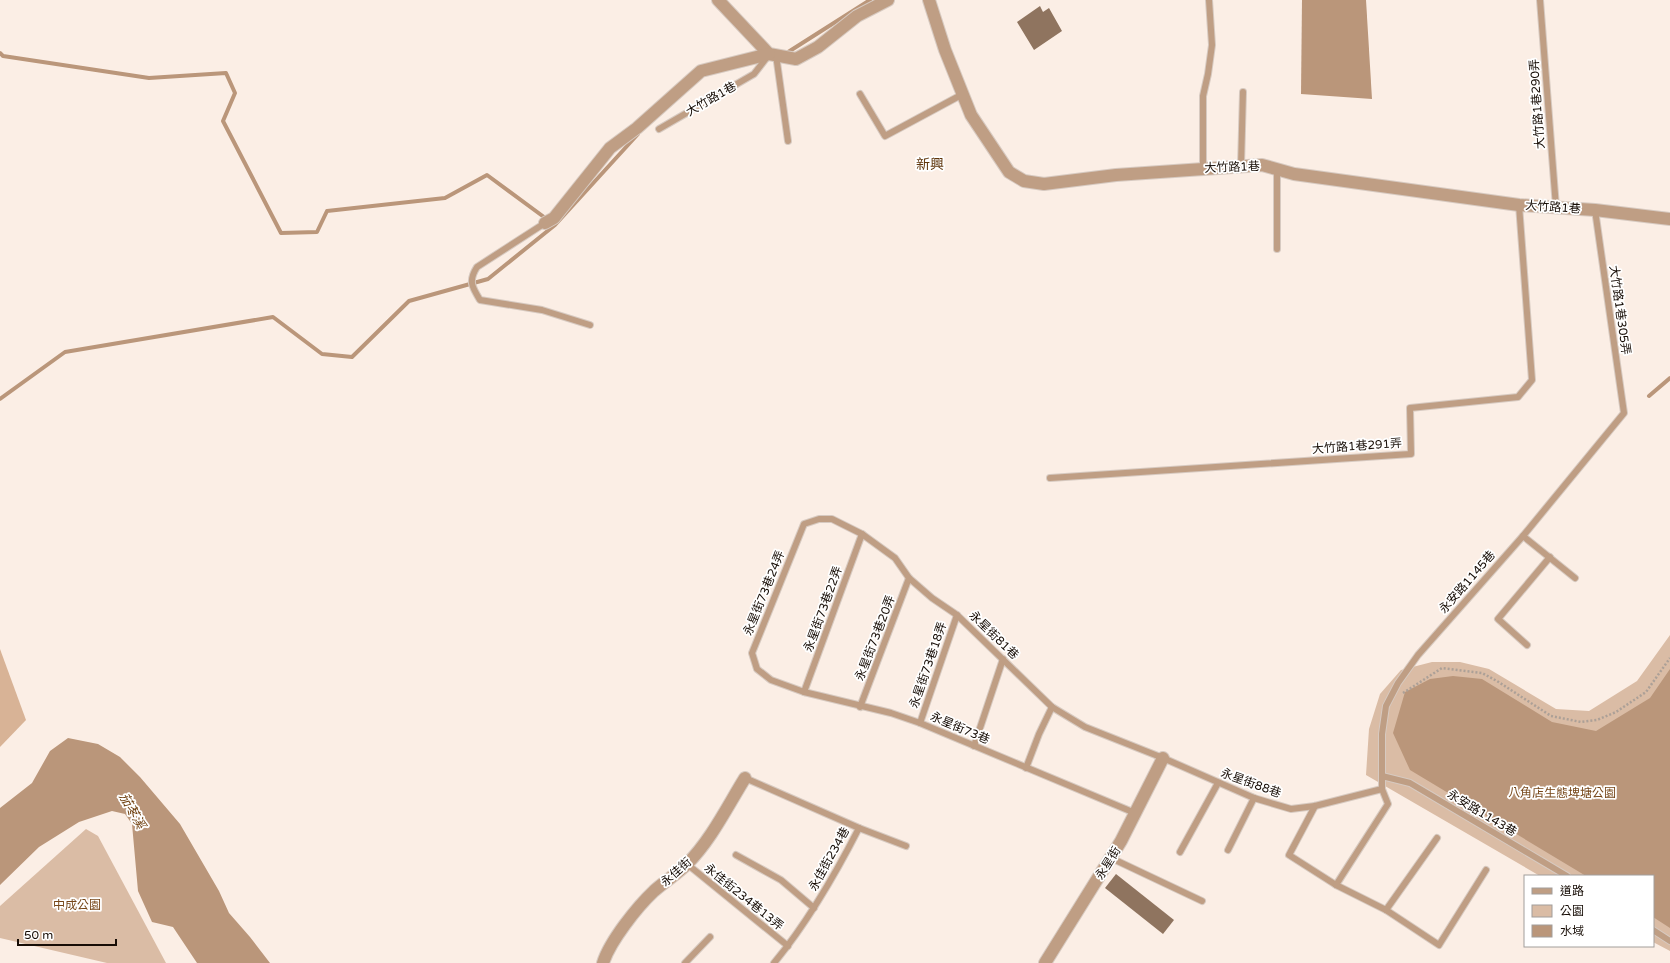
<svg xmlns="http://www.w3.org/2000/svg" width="1670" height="963" font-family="'Varela Round','Noto Sans TC',sans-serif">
	<rect width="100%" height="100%" fill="#fbeee5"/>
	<!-- green -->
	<g fill="#dabca5">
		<polygon points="1670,635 1670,951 1653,942 1653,876 1540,876 1366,775 1369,729 1380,694 1401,670 1432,662 1460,662 1489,669 1556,709 1589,711 1637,681"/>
		<polygon points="86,829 98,836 166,963 107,963 0,938 0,906"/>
	</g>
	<!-- forest -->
	<polygon fill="#d8b396" points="0,649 26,720 0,747"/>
	<!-- water -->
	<g fill="#ba967a">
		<polygon points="1302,0 1366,0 1372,99 1301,94"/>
		<polygon points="1670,669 1670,928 1653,917 1653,876 1586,876 1410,770 1393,733 1405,692 1430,679 1453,676 1482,679 1552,722 1596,731 1650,698"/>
		<polygon points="68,738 98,744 120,757 140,777 180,824 219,891 229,913 250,937 270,963 197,963 173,927 152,922 138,891 132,824 125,814 112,811 79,822 39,847 0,885 0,808 32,783 50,751"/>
	</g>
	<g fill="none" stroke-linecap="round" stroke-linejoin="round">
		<!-- stream -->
		<g stroke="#ba967a" stroke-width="4">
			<polyline points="0,53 3,56 149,78 226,73 235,93 223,121 281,233 317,232 327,211 445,198 487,175 548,220"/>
			<polyline points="785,54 870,0"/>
			<polyline points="1649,396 1670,378"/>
			<polyline points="0,399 65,352 273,317 322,354 352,357 409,301 488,279 555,225 638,134"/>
		</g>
	</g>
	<!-- building -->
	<g fill="#8f745f">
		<polygon points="1040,6 1043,12 1049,8 1062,31 1034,50 1017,22"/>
		<polygon points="1116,874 1174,920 1163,934 1105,888"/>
	</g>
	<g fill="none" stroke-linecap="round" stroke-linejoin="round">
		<!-- lane casing -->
		<g stroke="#d7cac1" stroke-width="8">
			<g id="lane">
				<polyline points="1540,0 1556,207"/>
				<polyline points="776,55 788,141"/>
				<polyline points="860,94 885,136 963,94"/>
				<polyline points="659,129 754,74 768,56"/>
				<polyline points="1241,166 1243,92"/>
				<polyline points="1203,168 1203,96 1208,74 1212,45 1209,0"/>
				<path d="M 545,223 L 477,267 C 468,281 472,287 480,300 L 542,310 L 590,325"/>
				<polyline points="1277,249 1277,170"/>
				<polyline points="1050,478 1411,454 1410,408 1518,397 1532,380 1519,205"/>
				<polyline points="1523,536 1575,578"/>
				<polyline points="1527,645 1498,619 1550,557"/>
				<polyline points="804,692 862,534"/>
				<polyline points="860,707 909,578"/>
				<polyline points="920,723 957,615"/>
				<polyline points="974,746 1003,659"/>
				<polyline points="1026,768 1039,734 1052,707"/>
				<polyline points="1382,776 1410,783 1567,876"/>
				<path d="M 745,778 L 859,828 C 835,875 808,922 774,963"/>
				<polyline points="1315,806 1289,855 1336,885 1386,910 1439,945 1486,870"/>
				<polyline points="1135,813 920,723 891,713 804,692 771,680 757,669 752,653 804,524 819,519 832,519 862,534 895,558 909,578 932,598 957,615 1052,707 1085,727 1163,758 1254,798 1291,809 1315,806 1382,789"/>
				<polyline points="859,828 906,846"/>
				<polyline points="1228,850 1254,798"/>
				<polyline points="1180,852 1218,783"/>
				<polyline points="736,855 781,880 814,908"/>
				<polyline points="1111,858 1202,901"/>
				<polyline points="687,864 788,946"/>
				<polyline points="1336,885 1388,804 1382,789 1382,734 1386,706 1398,683 1418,655 1523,536 1624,413 1595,210"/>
				<polyline points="1386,910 1437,838"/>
				<polyline points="1653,930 1670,941"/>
				<polyline points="685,963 710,937"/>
			</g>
		</g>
		<!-- street casing -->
		<g stroke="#d7cac1" stroke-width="14">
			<g id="street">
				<polyline points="718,0 769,54 796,59 818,47 857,16 888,0"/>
				<polyline points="929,0 945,50 971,115 1009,172 1024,181 1044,184 1116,175 1262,165 1294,174 1519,205 1595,210 1670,219"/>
				<polyline points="545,223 554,218 610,148 637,128 701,71 769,54"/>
				<path d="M 603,963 C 610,941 637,907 654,891 C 664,882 677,874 687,864 C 711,840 727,807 745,778"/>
				<polyline points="1045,963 1121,841 1163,758"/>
			</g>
		</g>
		<!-- path -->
		<polyline stroke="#aca097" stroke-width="2.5" stroke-dasharray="2 2" stroke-linecap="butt" points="1403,693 1442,668 1482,673 1497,681 1551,716 1581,722 1597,720 1616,712 1646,692 1670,658"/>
		<!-- lane -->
		<use href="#lane" stroke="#bf9e84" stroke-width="6"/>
		<!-- street -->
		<use href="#street" stroke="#bf9e84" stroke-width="12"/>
	</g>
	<g text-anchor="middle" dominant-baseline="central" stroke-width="3.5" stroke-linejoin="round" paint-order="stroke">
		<!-- street labels -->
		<g font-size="12" fill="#170d06" stroke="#fff">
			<text transform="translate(711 99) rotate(-30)">大竹路1巷</text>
			<text transform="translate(1537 104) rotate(-94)">大竹路1巷290弄</text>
			<text transform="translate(1232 167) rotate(-2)">大竹路1巷</text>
			<text transform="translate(1553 207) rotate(4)">大竹路1巷</text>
			<text transform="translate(1620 310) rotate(82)">大竹路1巷305弄</text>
			<text transform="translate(1357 446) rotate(-4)">大竹路1巷291弄</text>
			<text transform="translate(1467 582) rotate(-49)">永安路1145巷</text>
			<text transform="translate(764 593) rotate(-68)">永星街73巷24弄</text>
			<text transform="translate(823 609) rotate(-70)">永星街73巷22弄</text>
			<text transform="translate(994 635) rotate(44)">永星街81巷</text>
			<text transform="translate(875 638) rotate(-69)">永星街73巷20弄</text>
			<text transform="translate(928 665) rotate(-71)">永星街73巷18弄</text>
			<text transform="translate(960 728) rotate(23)">永星街73巷</text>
			<text transform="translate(1251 783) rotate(20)">永星街88巷</text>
			<text transform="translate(1482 813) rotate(31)">永安路1143巷</text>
			<text transform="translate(829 859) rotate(-61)">永佳街234巷</text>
			<text transform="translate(1108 863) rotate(-58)">永星街</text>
			<text transform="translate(676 872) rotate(-42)">永佳街</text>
			<text transform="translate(744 897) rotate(39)">永佳街234巷13弄</text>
		</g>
		<!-- park labels -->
		<g font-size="12" fill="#764618" stroke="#fff">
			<text x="1562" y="793">八角店生態埤塘公園</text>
			<text x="77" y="905">中成公園</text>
		</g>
		<!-- water labels -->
		<g font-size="13" font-style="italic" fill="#6e3e0d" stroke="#fff">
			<text transform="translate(132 811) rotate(61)">茄苳溪</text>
		</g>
		<!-- quarter labels -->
		<g font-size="14" fill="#5f350b" stroke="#fff">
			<text x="930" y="164">新興</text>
		</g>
	</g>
	<!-- legend -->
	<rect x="1524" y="875" width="130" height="72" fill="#ffffff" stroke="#a29e9b"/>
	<rect x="1532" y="888" width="20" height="6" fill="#bf9e84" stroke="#a29e9b"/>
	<text x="1560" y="895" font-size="12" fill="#170d06">道路</text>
	<rect x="1532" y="905" width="20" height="12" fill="#dabca5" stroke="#a29e9b"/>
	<text x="1560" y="915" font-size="12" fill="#170d06">公園</text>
	<rect x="1532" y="925" width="20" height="12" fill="#ba967a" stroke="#a29e9b"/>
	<text x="1560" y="935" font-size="12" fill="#170d06">水域</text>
	<!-- scale -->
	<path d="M18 939v6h98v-6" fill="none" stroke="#170d06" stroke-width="2"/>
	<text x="24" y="939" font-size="12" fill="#170d06" stroke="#ffffff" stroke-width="3" paint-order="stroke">50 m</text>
</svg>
